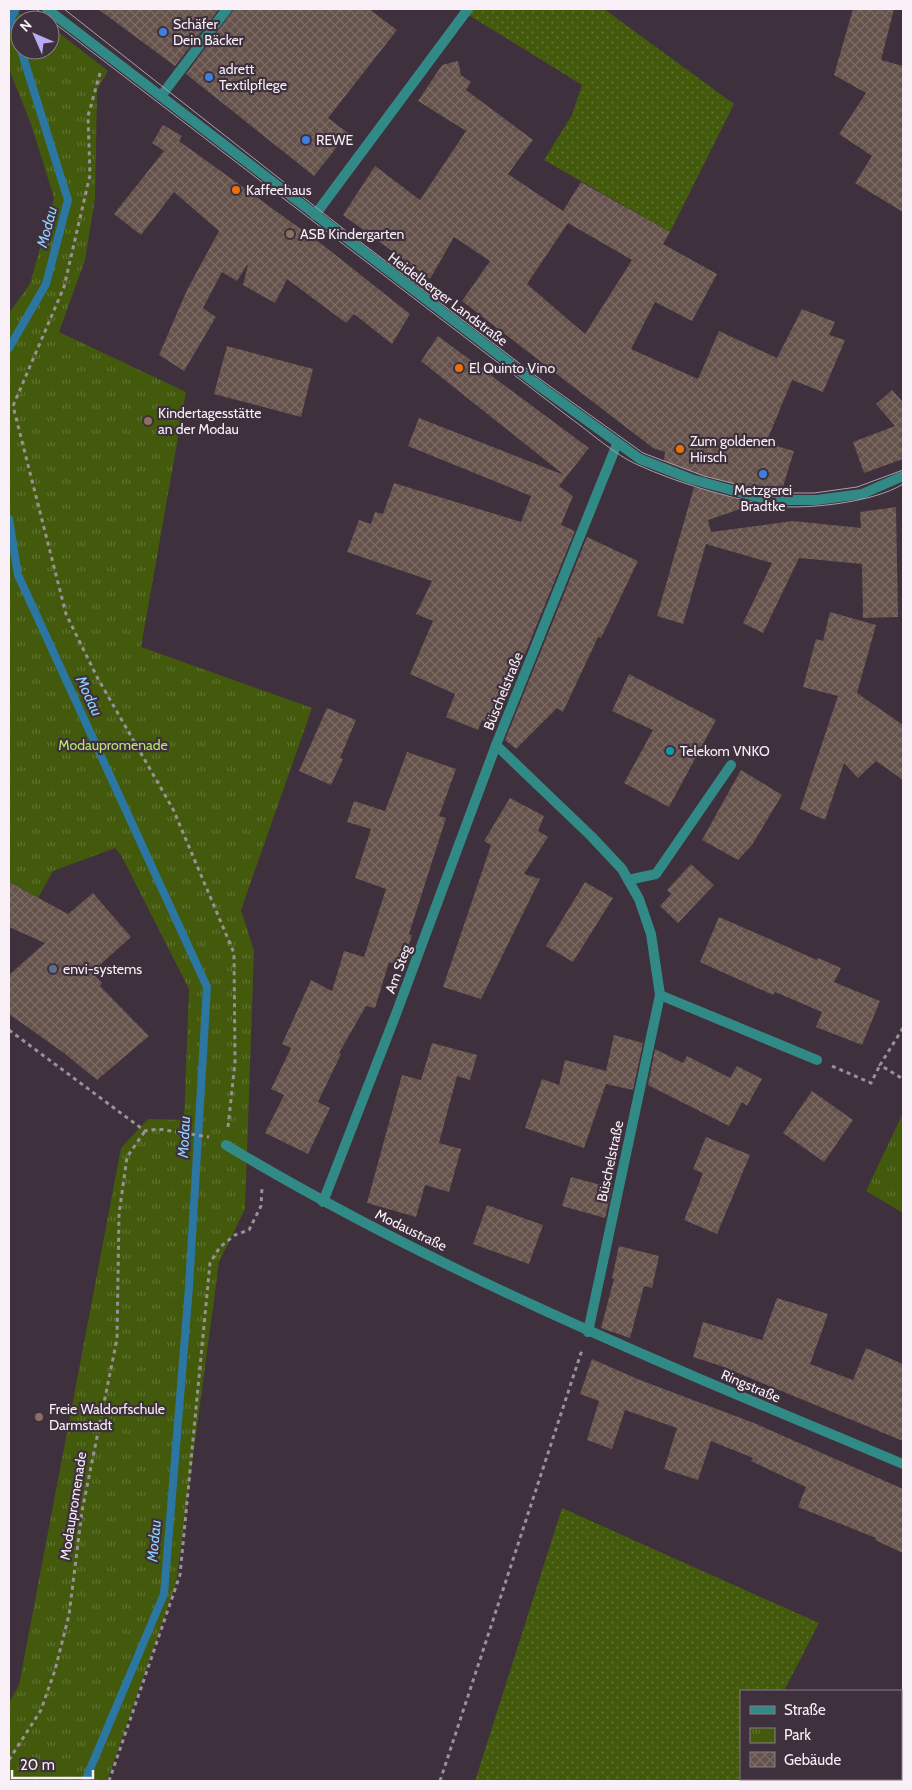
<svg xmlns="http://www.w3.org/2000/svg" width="912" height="1790" font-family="Cabin,sans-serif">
	<defs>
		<pattern id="grass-dots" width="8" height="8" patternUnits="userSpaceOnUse" patternTransform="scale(1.25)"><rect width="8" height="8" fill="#435a0d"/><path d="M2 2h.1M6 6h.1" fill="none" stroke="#5f7231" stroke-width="1.8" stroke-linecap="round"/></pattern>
		<pattern id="park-tufts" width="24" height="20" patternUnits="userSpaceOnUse" patternTransform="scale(1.25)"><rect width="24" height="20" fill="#435a0d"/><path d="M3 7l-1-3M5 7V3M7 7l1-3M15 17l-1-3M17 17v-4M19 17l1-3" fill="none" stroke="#5f7231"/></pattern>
		<pattern id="building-cross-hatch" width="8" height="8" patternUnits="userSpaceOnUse" patternTransform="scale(1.25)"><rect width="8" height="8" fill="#65524b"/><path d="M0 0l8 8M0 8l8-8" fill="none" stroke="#7c6b66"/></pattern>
	</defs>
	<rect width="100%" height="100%" fill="#3e303c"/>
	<!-- grass -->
	<g fill="url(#grass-dots)">
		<polygon points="463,9 604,9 734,104 670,232 544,160 572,115 582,85 462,11"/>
		<polygon points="562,1508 819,1623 784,1691 741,1691 739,1781 475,1781"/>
	</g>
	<!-- park -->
	<g fill="url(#park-tufts)">
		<polygon points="9,9 14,9 28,20 20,20 20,50 50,50 50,26 108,71 97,90 95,199 85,260 59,332 186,392 141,647 312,708 241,910 254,951 245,1209 219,1262 176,1584 107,1781 9,1781 9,1703 19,1685 121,1148 148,1119 184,1120 189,989 121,855 115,848 53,871 38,898 9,882 9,313 30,284 54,198 31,124 9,69"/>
		<polygon points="903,1113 903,1213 866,1191"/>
	</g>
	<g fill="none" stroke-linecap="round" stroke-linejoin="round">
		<!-- stream -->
		<g stroke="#2b76a2" stroke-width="8">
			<polyline points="16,9 11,18 20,48"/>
			<polyline points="9,348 46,284 68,200 21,50"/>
			<polyline points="9,519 18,575 207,987 189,1287 164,1594 85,1781"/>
		</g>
	</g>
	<!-- building -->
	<g fill="url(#building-cross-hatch)" fill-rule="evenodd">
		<polygon points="98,9 219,9 175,66"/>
		<polygon points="234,9 369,9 397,30 328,118 348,133 314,176 186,74"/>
		<polygon points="853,9 894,9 881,60 903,66 903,212 855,183 872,156 839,134 866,93 834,75"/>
		<path d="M 458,61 L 461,75 L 471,82 L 466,90 L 533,140 L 508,174 L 563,211 L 581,182 L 670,232 L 663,244 L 717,274 L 692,321 L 655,302 L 631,349 L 698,379 L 719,331 L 777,358 L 802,309 L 835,322 L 829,335 L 845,340 L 823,392 L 792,380 L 766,443 L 794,451 L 781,493 L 769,493 L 698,474 L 664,461 L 665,452 L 653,448 L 462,301 L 490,261 L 454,237 L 430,279 L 343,215 L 375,166 L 420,200 L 466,131 L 418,101 L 442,65 ZM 568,223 L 632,260 L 585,334 L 527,284 Z"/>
		<polygon points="163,125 182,136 179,141 323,245 410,314 392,344 354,314 346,323 287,279 275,303 243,285 248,265 247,265 237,281 222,272 203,308 216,317 184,371 159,355 187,290 219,231 174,192 141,235 114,214 164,151 152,143"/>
		<polygon points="438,336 589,448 559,486 573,496 561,525 575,531 494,730 482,720 478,730 446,717 455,694 410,674 433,621 416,614 432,581 347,552 359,520 371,524 375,512 383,514 394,483 521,522 531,496 408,446 419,418 564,475 421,361"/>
		<polygon points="227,346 313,369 301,417 214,394"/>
		<polygon points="892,390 903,402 903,459 864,473 853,442 895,426 876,404"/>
		<polygon points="694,487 755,504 708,520 711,532 793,521 861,528 860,512 896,507 898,617 863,618 862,564 799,558 763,633 743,623 772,563 706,544 683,624 657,616"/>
		<polygon points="587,537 638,561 601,638 598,637 563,712 557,708 516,749 505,740"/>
		<polygon points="830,612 876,625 857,693 903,725 903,780 876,761 858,778 844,763 825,820 800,809 838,696 803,687 816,639 823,641"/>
		<polygon points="629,674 716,720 669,807 624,783 653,730 612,711"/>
		<polygon points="327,708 356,720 340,758 343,759 331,785 299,771"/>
		<polygon points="407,752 456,769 439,816 446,818 409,934 412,935 402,966 389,962 375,1008 366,1006 339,1053 341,1054 318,1102 330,1108 308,1154 265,1133 284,1095 271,1089 291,1048 282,1044 311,980 332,991 344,951 364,957 386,889 355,878 371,829 347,822 354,801 385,811"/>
		<polygon points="741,770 782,795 752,845 738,860 702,840"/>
		<polygon points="510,798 544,816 538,831 548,837 524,874 540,879 481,999 443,987 491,845 484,841"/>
		<polygon points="691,864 714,885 678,923 660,906 671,894 667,890"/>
		<polygon points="9,882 68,914 93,893 131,937 92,972 102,983 100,986 149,1036 97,1080 64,1053 9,1014 9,975 45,943 9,927"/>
		<polygon points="585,882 613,898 573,962 546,946"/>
		<polygon points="719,917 817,960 818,958 841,968 834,982 880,1001 862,1045 816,1027 822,1012 775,992 773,995 700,962"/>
		<polygon points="614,1035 643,1043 633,1090 606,1084 584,1148 525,1128 542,1079 559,1085 565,1060 606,1071"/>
		<polygon points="432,1043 477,1055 470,1080 457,1076 439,1143 461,1149 449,1192 425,1185 416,1217 367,1203 402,1075 421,1080"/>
		<polygon points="655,1049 683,1063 687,1056 730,1078 737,1066 762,1079 747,1106 742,1102 729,1126 648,1085"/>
		<polygon points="812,1091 853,1120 824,1162 783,1133"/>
		<polygon points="706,1137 750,1155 717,1234 684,1220 703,1173 693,1169"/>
		<polygon points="571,1177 612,1188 605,1218 562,1206"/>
		<polygon points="487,1205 543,1225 529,1264 473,1244"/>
		<polygon points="619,1246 659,1256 652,1288 644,1286 630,1338 601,1328 614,1279 612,1278"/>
		<polygon points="777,1298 828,1314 810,1364 853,1380 866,1348 903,1364 903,1441 721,1366 693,1357 703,1322 762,1340"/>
		<polygon points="592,1359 640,1380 754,1423 903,1489 903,1553 875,1540 876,1538 798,1507 806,1487 751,1461 753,1458 711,1441 698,1480 664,1469 677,1428 625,1410 612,1449 587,1440 599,1401 580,1394"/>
	</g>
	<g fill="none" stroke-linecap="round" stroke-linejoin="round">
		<!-- path -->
		<g stroke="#9b909a" stroke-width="3" stroke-dasharray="4 4" stroke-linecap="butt">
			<polyline points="100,73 88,116 90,175 64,287 13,406 66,614 97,677 173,809 234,953 235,1062 228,1127"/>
			<polyline points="903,1028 880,1065 903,1079"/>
			<polyline points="9,1030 145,1131 158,1129 209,1137"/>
			<polyline points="832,1066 871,1083 880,1065"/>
			<polyline points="9,1760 41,1710 55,1670 69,1615 82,1511 117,1339 119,1214 127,1157 145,1131"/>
			<polyline points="109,1781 180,1575 210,1263 220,1247 235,1235 249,1230 261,1206 262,1188"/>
			<polyline points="440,1781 582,1350"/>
		</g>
		<!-- service -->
		<g stroke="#328a87" stroke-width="10">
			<polyline points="161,96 227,9"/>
			<polyline points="315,215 468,9"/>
			<polyline points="628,880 656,874 731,765"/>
		</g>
		<!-- minor -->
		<g stroke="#328a87" stroke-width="10">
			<polyline points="496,745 591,836 622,869 639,899 651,934 660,995 588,1332"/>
			<polyline points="660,995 817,1060"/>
			<path d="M 226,1145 C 440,1274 673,1368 903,1464"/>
			<polyline points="323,1202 396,1014 496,745 617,444"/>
		</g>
		<!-- tertiary -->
		<polyline stroke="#328a87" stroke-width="10" points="47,9 542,388 640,459 691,479 768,500 816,500 862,494 903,476"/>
		<!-- tram -->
		<g stroke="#aca0aa" stroke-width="1">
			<path d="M 36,9 L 569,417 C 590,432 615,455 638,465 C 678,483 723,496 766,505 C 799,511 874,503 903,484"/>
			<polyline points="64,9 350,234 544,382 643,453 704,476 771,493 814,493 857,487 903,470"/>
		</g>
	</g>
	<!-- markers -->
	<g fill="#3f7fe0" stroke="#3e303c" stroke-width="2">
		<circle cx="163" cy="32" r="5"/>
		<circle cx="209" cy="77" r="5"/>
		<circle cx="306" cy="140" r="5"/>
		<circle cx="763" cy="474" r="5"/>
	</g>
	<g fill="#e8710a" stroke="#3e303c" stroke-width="2">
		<circle cx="236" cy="190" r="5"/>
		<circle cx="459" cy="368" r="5"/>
		<circle cx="680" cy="449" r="5"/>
	</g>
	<g fill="#8d6e63" stroke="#3e303c" stroke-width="2">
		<circle cx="290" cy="234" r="5"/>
		<circle cx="148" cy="421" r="5"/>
		<circle cx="39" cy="1417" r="5"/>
	</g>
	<circle fill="#0f9aa8" stroke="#3e303c" stroke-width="2" cx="670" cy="751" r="5"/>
	<circle fill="#5c6f8a" stroke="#3e303c" stroke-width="2" cx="53" cy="969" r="5"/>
	<g text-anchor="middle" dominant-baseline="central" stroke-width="4.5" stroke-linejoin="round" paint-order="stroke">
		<!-- poi labels -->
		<g font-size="14" fill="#f8eff7" stroke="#3e303c" text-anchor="start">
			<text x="173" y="24">Schäfer<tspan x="173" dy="16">Dein Bäcker</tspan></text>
			<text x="219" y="69">adrett<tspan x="219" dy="16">Textilpflege</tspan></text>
			<text x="316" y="140">REWE</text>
			<text x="246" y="190">Kaffeehaus</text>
			<text x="300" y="234">ASB Kindergarten</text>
			<text x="469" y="368">El Quinto Vino</text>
			<text x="158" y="413">Kindertagesstätte<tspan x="158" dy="16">an der Modau</tspan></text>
			<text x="690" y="441">Zum goldenen<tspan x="690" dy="16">Hirsch</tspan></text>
			<text x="763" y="490" text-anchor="middle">Metzgerei<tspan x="763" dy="16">Bradtke</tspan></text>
			<text x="680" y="751">Telekom VNKO</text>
			<text x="63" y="969">envi-systems</text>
			<text x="49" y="1409">Freie Waldorfschule<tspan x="49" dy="16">Darmstadt</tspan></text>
		</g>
		<!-- street labels -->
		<g font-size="14" fill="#f8eff7" stroke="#3e303c">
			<text transform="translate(448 299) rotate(37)">Heidelberger Landstraße</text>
			<text transform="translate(503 691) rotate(-68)">Büschelstraße</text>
			<text transform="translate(398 969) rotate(-70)">Am Steg</text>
			<text transform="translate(610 1161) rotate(-78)">Büschelstraße</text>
			<text transform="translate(411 1230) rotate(26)">Modaustraße</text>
			<text transform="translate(751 1386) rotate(23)">Ringstraße</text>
			<text transform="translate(73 1506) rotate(-81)">Modaupromenade</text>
		</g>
		<!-- park labels -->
		<g font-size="14" fill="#b8e36c" stroke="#3e303c">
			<text x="113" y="745">Modaupromenade</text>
		</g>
		<!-- water labels -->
		<g font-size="15" font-style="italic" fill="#8ed1fe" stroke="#3e303c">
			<text transform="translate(47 227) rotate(-75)">Modau</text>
			<text transform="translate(89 696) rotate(65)">Modau</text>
			<text transform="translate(184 1137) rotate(-87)">Modau</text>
			<text transform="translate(154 1541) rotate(-85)">Modau</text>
		</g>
	</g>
	<!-- border -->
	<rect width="912" height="1790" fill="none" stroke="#f8eff7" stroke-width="20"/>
	<!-- legend -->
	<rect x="740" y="1690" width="162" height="90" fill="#3e303c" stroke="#887c87"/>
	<rect x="750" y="1706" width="25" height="8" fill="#328a87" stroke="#887c87"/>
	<text x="784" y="1715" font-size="15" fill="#f8eff7">Straße</text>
	<rect x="750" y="1728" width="25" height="15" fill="url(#park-tufts)" stroke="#887c87"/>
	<text x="784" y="1740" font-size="15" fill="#f8eff7">Park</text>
	<rect x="750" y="1752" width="25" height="15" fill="url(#building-cross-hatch)" stroke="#887c87"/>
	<text x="784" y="1765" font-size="15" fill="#f8eff7">Gebäude</text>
	<!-- north arrow -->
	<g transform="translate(35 35) rotate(315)"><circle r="24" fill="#3e303c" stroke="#887c87"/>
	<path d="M0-4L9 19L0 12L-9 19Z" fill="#b7abf8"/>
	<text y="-8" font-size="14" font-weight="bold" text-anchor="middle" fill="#f8eff7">N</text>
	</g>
	<!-- scale -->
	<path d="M12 1770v8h81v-8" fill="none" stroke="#f8eff7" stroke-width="2.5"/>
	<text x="20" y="1770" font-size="15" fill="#f8eff7" stroke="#3e303c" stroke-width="4" paint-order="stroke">20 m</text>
</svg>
